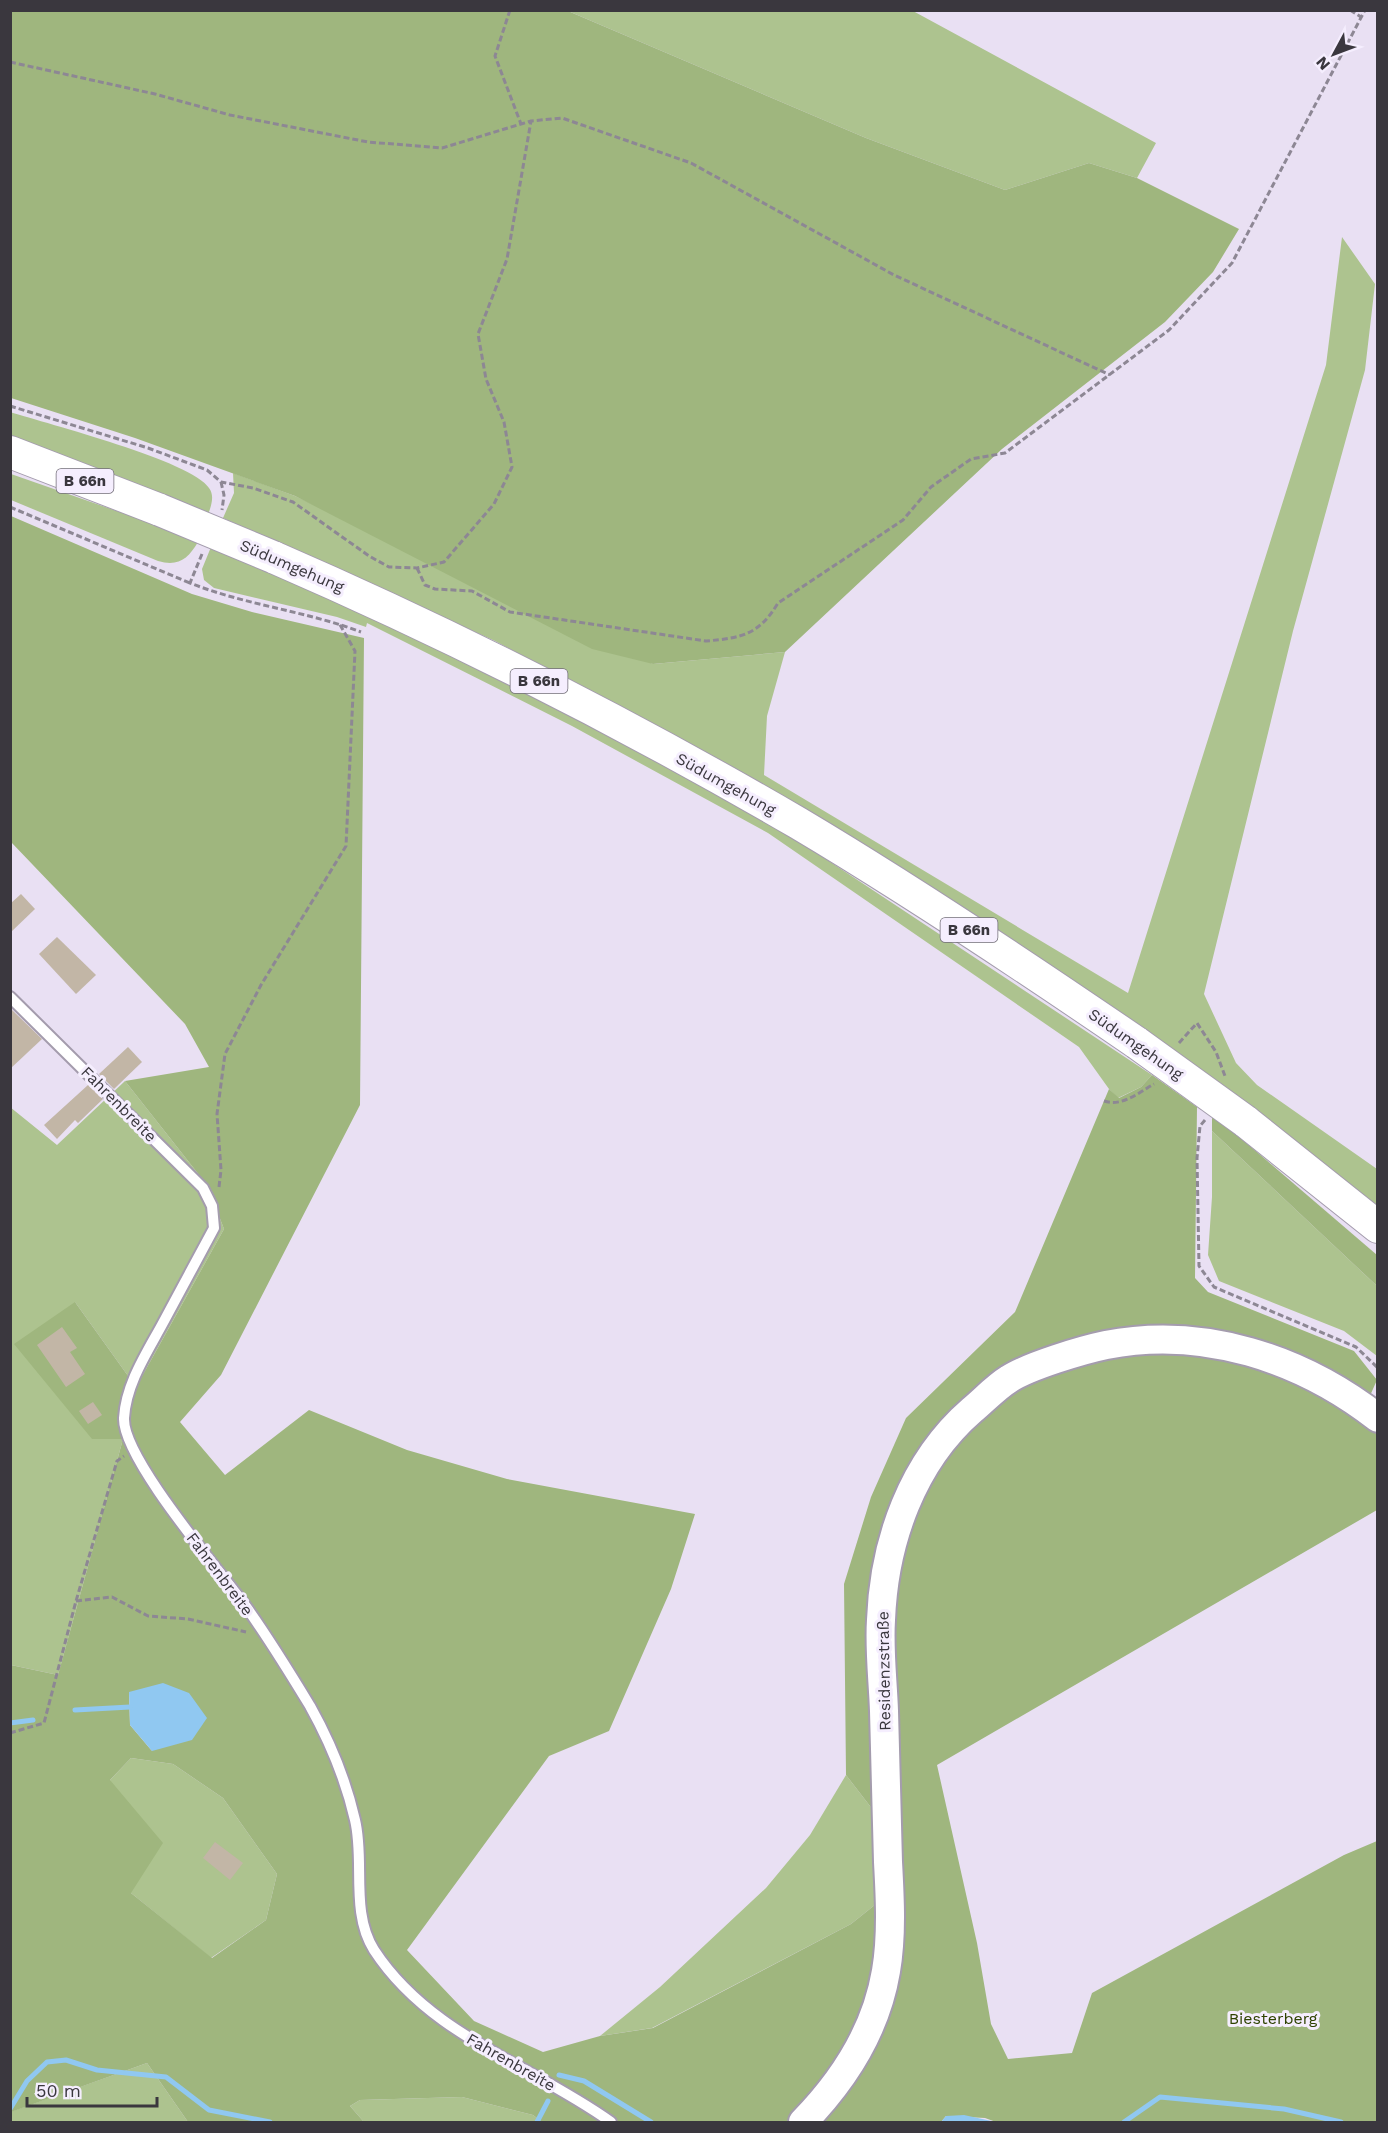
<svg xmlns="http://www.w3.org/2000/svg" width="1388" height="2133" font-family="'Work Sans',sans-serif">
	<rect width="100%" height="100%" fill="#e9e0f3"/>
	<!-- green -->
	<g fill="#adc38f">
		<polygon points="568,11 913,11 1156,143 1137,178 1089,163 1005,190 866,138"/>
		<polygon points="1342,237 1375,284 1365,370 1293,631 1204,994 1236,1063 1257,1085 1377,1169 1377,1209 1254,1108 630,713 495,641 223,518 234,493 233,473 295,496 653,664 785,652 767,716 764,775 1128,993 1326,365"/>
		<path d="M 10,412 C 48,424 192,461 209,488 C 215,496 211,506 208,515 L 11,438 Z"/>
		<path d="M 11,474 L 154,524 L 198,542 C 188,559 178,567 158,561 L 11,500 Z"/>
		<polygon points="211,547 389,622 619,737 776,826 1152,1075 1141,1087 1118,1098 1109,1089 1079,1047 768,833 572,726 367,623 366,627 337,617 214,588 204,580 202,569"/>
		<polygon points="125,1081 207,1185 224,1229 136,1387 75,1302 123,1439 58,1675 11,1665 10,1107 57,1145"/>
		<polygon points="1212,1131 1377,1286 1377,1356 1344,1331 1219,1281 1208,1255 1212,1197"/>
		<polygon points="131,1758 173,1764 223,1798 277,1874 266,1920 211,1958 131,1893 110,1780"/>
		<polygon points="846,1775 873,1810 876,1904 851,1924 652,2028 600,2036 660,1987 766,1888 810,1835"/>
		<polygon points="147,2063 188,2122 11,2122 10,2112"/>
		<polygon points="462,2097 533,2115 542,2122 364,2122 350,2106 360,2100"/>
	</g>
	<!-- forest -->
	<g fill="#9fb67e" fill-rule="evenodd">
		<polygon points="11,10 568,11 866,138 1005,190 1089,163 1137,178 1239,229 1213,272 1165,322 1002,449 785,652 653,664 592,649 295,496 135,438 11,398"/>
		<path d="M 11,516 L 192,594 L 252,612 L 364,638 L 360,1105 L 221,1375 L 180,1422 L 225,1475 L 309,1410 L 407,1450 L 507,1479 L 695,1514 L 671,1589 L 609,1731 L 549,1756 L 407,1950 L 474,2021 L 543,2052 L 600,2036 L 653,2028 L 851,1924 L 876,1904 L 873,1810 L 846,1775 L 844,1584 L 871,1497 L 906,1418 L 1015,1312 L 1109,1089 L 1119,1098 L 1141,1087 L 1152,1075 L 1197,1107 L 1195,1278 L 1208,1292 L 1354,1351 L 1377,1380 L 1360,1418 L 1377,1434 L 1377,1510 L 937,1765 L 977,1943 L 991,2024 L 1008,2059 L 1072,2053 L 1092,1993 L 1344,1855 L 1377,1841 L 1377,2122 L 996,2122 L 985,2118 L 946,2116 L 941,2122 L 542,2122 L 533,2115 L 462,2097 L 360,2100 L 350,2106 L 364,2122 L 188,2122 L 147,2063 L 11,2112 L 11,1665 L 58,1675 L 123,1439 L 92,1439 L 14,1344 L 75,1302 L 136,1387 L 224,1229 L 207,1185 L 125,1081 L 209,1067 L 185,1024 L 11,842 ZM 129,1692 L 152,1751 L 130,1725 ZM 131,1758 L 173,1764 L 223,1798 L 277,1874 L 266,1920 L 212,1958 L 131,1893 L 163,1843 L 110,1780 Z"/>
		<polygon points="1212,1117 1236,1134 1377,1255 1377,1286 1212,1131"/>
	</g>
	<!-- water -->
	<g fill="#90c8f1">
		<polygon points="163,1683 189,1693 207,1718 192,1740 152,1751 130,1725 129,1692"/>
		<polygon points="964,2115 996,2122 941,2122 946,2116"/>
	</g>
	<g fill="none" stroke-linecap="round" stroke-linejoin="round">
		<!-- stream -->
		<g stroke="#90c8f1" stroke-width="5">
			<polyline points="75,1710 130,1707"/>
			<polyline points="10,1723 33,1720"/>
			<polyline points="559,2075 584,2081 651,2122"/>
			<polyline points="10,2109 27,2081 47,2062 66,2060 97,2070 166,2077 209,2110 270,2122"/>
			<polyline points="537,2122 548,2101"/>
			<polyline points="1124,2122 1160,2097 1284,2109 1341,2122"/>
		</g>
	</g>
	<!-- building -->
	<g fill="#c2b6a6">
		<polygon points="21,894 35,909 10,933 10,904"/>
		<polygon points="57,937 96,975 76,994 39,954"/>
		<polygon points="10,1008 42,1039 10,1069"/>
		<polygon points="128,1047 142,1062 114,1089 99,1074"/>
		<polygon points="88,1085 103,1099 78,1123 75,1120 57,1139 44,1125"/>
		<polygon points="62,1327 77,1348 70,1352 85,1374 66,1387 37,1345"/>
		<polygon points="93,1402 102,1415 88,1424 79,1411"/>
		<polygon points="215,1842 243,1863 230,1880 203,1858"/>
	</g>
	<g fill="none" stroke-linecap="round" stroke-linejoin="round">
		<!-- service casing -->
		<g stroke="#a49cad" stroke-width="14">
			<path id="service" d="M 10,997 L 203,1188 L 212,1206 L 214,1228 C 197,1259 181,1290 164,1321 C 148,1351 126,1383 124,1418 C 122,1458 220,1571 247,1608 C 269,1639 290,1673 310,1706 C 329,1740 346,1781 355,1820 C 365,1861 350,1912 374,1950 C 430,2036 532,2065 611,2122"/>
		</g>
		<!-- secondary casing -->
		<g stroke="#a49cad" stroke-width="32">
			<path id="secondary" d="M 803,2122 C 844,2080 876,2031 886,1971 C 892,1936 890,1898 888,1862 C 887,1812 885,1762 884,1711 C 883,1681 879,1650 881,1620 C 884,1542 912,1462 972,1410 C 984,1400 996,1387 1009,1379 C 1029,1366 1082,1350 1106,1345 C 1203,1326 1301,1358 1378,1418"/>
		</g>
		<!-- primary casing -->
		<g stroke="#a49cad" stroke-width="34">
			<g id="primary">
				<polyline points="10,452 160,510"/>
				<path d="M 273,557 C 453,635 628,724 798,823 C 914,892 1026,967 1137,1043"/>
				<polyline points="1245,1121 1378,1227"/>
			</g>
		</g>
		<!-- path -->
		<g stroke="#8d8794" stroke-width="3" stroke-dasharray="6 3" stroke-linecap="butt">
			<polyline points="510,10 495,56 521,124"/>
			<polyline points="1350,10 1361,17"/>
			<polyline points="10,62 155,94 230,115 368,142 442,148 531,121 562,118 691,163 894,275 1110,375"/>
			<polyline points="10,406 148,448 207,470 221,482 253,488 293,502 369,556 389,567 417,568 444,562 494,504 512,467 504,422 486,379 478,334 507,259 531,121"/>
			<polyline points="221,482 224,495 222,510"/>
			<polyline points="10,507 190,583"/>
			<path d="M 202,554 L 190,583 C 245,605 306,611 361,632"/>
			<path d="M 417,568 L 425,585 L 435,589 L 472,591 L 510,612 L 706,641 C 741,638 759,635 778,603 L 903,520 L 931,487 L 971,459 L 1005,453 L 1169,330 L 1232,263 L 1365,10"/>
			<polyline points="1179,1043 1197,1023 1216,1052 1225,1076"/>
			<path d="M 1104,1101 C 1122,1107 1138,1093 1154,1084"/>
			<polyline points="1205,1120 1200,1126 1197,1158 1199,1266 1214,1287 1356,1347 1378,1368"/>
			<polyline points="219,1187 221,1170 217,1114 225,1054 261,985 346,846 355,651 339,623"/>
			<polyline points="76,1601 112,1597 148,1616 188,1619 246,1632"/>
			<polyline points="10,1733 44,1723 76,1601 117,1461 124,1456"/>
		</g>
		<!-- service -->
		<use href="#service" stroke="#fff" stroke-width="10"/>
		<!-- secondary -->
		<use href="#secondary" stroke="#fff" stroke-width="28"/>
		<!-- primary -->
		<use href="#primary" stroke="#fff" stroke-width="32"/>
		<!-- primary-bridge casing -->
		<g stroke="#a49cad" stroke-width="34" stroke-linecap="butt">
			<g id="primary-bridge">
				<polyline points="160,510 273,557"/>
				<polyline points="1137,1043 1245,1121"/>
			</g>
		</g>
		<!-- primary-bridge -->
		<use href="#primary-bridge" stroke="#fff" stroke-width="32"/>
	</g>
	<g text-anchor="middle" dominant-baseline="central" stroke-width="6" stroke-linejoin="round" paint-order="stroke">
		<!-- shield labels -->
		<g fill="#f5eefe" stroke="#726e78" stroke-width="1.5">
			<rect x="56.5" y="469" width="57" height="24" rx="4.5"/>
			<rect x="510.5" y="669" width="57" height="24" rx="4.5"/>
			<rect x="940.5" y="918" width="57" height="24" rx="4.5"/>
		</g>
		<g font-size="15" font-weight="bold" fill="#3a373e">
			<text x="85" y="481">B 66n</text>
			<text x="539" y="681">B 66n</text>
			<text x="969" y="930">B 66n</text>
		</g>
		<!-- street labels -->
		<g font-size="16" fill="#3a373e" stroke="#f5eefe">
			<text transform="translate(292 566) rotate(23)">Südumgehung</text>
			<text transform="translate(726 784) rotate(29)">Südumgehung</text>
			<text transform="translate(1136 1044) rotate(35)">Südumgehung</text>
			<text transform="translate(119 1104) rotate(45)">Fahrenbreite</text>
			<text transform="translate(220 1574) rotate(53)">Fahrenbreite</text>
			<text transform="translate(884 1671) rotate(-91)">Residenzstraße</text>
			<text transform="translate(511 2062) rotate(30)">Fahrenbreite</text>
		</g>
		<!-- park labels -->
		<g font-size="16" fill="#2e4200" stroke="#f5eefe">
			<text x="1273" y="2018">Biesterberg</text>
		</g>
	</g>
	<!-- border -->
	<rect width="1388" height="2133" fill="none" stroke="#3a373e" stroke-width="24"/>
	<!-- north arrow -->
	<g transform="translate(1334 54) rotate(229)" stroke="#f5eefe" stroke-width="4.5" paint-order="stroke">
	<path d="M0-4.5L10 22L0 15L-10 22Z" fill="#3a373e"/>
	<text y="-9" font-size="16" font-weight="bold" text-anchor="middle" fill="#3a373e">N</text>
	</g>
	<!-- scale -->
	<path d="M27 2097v9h130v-9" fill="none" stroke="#3a373e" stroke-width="3"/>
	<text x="36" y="2097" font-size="18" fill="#3a373e" stroke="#f5eefe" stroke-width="4.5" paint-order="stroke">50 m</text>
</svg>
